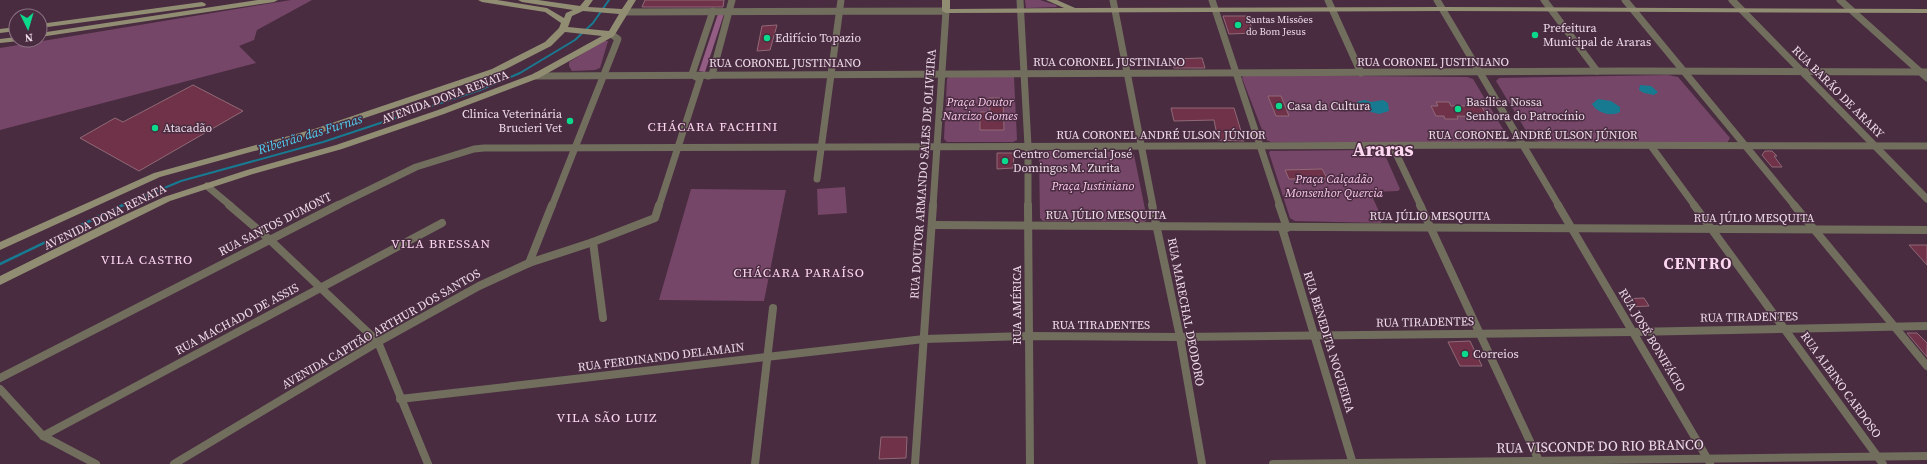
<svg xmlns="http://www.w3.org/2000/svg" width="1927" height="464" font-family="'Source Serif 4',serif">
	<rect width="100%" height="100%" fill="#492c40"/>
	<!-- green -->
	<g fill="#764668">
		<polygon points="291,0 312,0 257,30 254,40 239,46 256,63 0,130 0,48"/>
		<polygon points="1025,0 1040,0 1056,5 1057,7 1026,8"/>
		<polygon points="603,41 608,41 600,68 595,70 572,71 569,66 569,62"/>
		<polygon points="1244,75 1467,77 1473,79 1509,139 1506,142 1271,142 1266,140 1242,78"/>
		<polygon points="1668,75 1678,77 1730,138 1727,143 1540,142 1531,139 1496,81 1499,78"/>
		<polygon points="950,76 1014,77 1017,140 1013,142 947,142 944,139 947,79"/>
		<polygon points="1370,150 1385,155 1400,189 1398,191 1370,192 1383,220 1381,223 1295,221 1290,218 1269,153 1270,151"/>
		<polygon points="1042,151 1128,152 1134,155 1147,219 1145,222 1043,221 1040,218 1039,157"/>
		<polygon points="845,187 847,213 818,215 817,189"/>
		<polygon points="691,189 786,190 764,301 659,300"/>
	</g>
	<!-- forest -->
	<polygon fill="#945d84" points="718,14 724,14 705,72 699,71"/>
	<!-- water -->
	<g fill="#187a91">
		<polygon points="1640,85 1651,86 1658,92 1654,95 1644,93 1639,90"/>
		<path d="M 1598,99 L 1611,101 L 1620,107 L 1620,112 C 1611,117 1597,113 1592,104 Z"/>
		<polygon points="1365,100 1371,102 1383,100 1388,103 1389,111 1379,114 1360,109 1356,102"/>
	</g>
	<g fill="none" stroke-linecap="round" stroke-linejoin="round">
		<!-- stream-far1 -->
		<polyline stroke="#187a91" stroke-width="2" points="121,206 181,181 323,142 480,90 520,73 575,40 593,23 609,0"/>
		<!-- stream -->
		<polyline stroke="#187a91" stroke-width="2.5" points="0,264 123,205"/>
	</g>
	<!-- building -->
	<g fill="#6f3248" stroke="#916976">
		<polygon points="645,0 724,0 723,7 642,7"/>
		<polygon points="1223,16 1247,16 1254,33 1229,34"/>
		<polygon points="777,25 770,50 757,51 762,26"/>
		<polygon points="1202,58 1205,68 1174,68 1172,59"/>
		<polygon points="193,85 243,111 139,171 80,138 115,118 123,122"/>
		<polygon points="1268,96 1281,96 1289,116 1276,116"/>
		<polygon points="989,98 1003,98 1004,130 980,130 980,112 990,112"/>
		<polygon points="1436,102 1449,102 1451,106 1481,106 1488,117 1457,116 1458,119 1445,119 1444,116 1436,116 1431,106 1438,106"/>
		<polygon points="1171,108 1234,108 1244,141 1218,140 1214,120 1174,121"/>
		<polygon points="1765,151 1772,151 1777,156 1774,156 1782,167 1772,167 1762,155"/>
		<polygon points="997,153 1014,153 1013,168 997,169"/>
		<polygon points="1322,169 1327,178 1289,179 1285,170"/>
		<polygon points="1909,245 1927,245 1927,265"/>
		<polygon points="1644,298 1649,306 1627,307 1622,299"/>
		<polygon points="1907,333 1917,333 1927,343 1927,357"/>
		<polygon points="1470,341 1482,366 1460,366 1448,342"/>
		<polygon points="881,437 907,437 906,458 879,459"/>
	</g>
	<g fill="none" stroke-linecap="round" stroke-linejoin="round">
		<!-- street-far1 -->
		<g stroke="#716e5e" stroke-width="7">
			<polyline points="1020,0 1028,146 1028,206"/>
			<polyline points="1113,0 1153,206"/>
			<polyline points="1212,0 1280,206"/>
			<polyline points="1328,0 1361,73"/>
			<polyline points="1437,0 1559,206"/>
			<polyline points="1544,0 1597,71"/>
			<polyline points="1625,0 1795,206"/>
			<polyline points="1732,0 1927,199"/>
			<polyline points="1840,0 1927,78"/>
			<polyline points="626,12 946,11 933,206"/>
			<polyline points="536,76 1632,71 1927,72"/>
			<polyline points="708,76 712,75 732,0"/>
			<polyline points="696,77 692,74 713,11"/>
			<polyline points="1651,146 1695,206"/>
			<polyline points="1393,147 1421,206"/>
			<polyline points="817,179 841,0"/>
			<polyline points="207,186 231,206"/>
			<polyline points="336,206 416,167 474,149 484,148 1523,145 1927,146"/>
			<polyline points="552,206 618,39 611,34"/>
			<polyline points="659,206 700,79"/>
		</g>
		<!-- street -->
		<g stroke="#716e5e" stroke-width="8">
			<polyline points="229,205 270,240 378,342 428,464"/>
			<polyline points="1028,205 1030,464"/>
			<polyline points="1152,205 1180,337 1202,464"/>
			<polyline points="1279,205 1287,228"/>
			<polyline points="1420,205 1540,463"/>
			<polyline points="1558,205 1710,463"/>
			<polyline points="1694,205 1883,464"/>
			<polyline points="1794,205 1927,366"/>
			<polyline points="933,225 1927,230"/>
			<polyline points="1282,228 1353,464"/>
			<polyline points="593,242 603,318"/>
			<polyline points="529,263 552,205"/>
			<polyline points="0,378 338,205"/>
			<polyline points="0,389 43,436 96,464"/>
			<polyline points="400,399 924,339 1029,336 1180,337 1633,332 1927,326"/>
			<polyline points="43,436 442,223"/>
			<polyline points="174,464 378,342 479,286 529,263 593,242 655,218 659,205"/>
			<polyline points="755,464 773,308"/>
			<polyline points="915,464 933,205"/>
			<polyline points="1273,464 1927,456"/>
		</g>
		<!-- secondary -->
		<g fill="#918d73" fill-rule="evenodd">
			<polygon points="258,0 278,0 274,2 40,37 40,33"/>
			<path d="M 478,0 L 497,0 L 547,8 L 564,18 L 566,13 L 573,10 L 522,2 L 518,0 L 538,0 L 580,6 L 585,0 L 593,0 L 588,7 L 622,9 L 628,0 L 636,0 L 614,36 L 539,78 L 444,114 L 342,149 L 253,174 L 170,201 L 0,285 L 0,276 L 105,224 L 164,197 L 247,170 L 336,145 L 438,110 L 533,74 L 602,36 L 565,32 L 551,46 L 498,73 L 320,133 L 160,177 L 0,250 L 0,242 L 154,173 L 314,129 L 492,69 L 545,42 L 559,28 L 561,23 L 545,12 L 482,2 ZM 583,11 L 619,14 L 609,31 L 568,27 L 572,16 Z"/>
			<polygon points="942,0 950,0 950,9 1064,8 1046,0 1057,0 1075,8 1442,7 1927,9 1927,13 1442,11 946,13 942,11"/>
			<polygon points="202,2 206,4 205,6 40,28 40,24"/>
			<polygon points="16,27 16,31 0,33 0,29"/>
			<polygon points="16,37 16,40 19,41 0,43 0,39"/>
		</g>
	</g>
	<!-- markers -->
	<g fill="#0bd98b" stroke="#492c40" stroke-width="1.5">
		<circle cx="1238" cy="25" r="4"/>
		<circle cx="1535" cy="35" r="4"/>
		<circle cx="767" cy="38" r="4"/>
		<circle cx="1279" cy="106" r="4"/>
		<circle cx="1458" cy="109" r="4"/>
		<circle cx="570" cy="121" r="4"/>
		<circle cx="155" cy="128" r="4"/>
		<circle cx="1005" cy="161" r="4"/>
		<circle cx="1465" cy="354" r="4"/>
	</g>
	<g text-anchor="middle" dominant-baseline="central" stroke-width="3" stroke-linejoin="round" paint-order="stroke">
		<!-- far-poi labels -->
		<g font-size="10" fill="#eedbe8" stroke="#492c40" text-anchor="start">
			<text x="1246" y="19">Santas Missões<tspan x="1246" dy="12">do Bom Jesus</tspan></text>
		</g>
		<!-- poi labels -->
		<g font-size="12" fill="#eedbe8" stroke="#492c40" text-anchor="start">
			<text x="1543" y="28">Prefeitura<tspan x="1543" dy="14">Municipal de Araras</tspan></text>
			<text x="775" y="38">Edifício Topazio</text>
			<text x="1466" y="102">Basílica Nossa<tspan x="1466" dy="14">Senhora do Patrocínio</tspan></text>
			<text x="1287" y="106">Casa da Cultura</text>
			<text x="562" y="114" text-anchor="end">Clinica Veterinária<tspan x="562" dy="14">Brucieri Vet</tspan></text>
			<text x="163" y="128">Atacadão</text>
			<text x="1013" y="154">Centro Comercial José<tspan x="1013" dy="14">Domingos M. Zurita</tspan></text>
			<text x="1473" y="354">Correios</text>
		</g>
		<!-- street labels -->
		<g font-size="12" fill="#eedbe8" stroke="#492c40">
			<text x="1109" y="62">RUA CORONEL JUSTINIANO</text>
			<text x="1433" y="62">RUA CORONEL JUSTINIANO</text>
			<text x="785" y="63">RUA CORONEL JUSTINIANO</text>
			<text transform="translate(1838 92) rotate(45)">RUA BARÃO DE ARARY</text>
			<text transform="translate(445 97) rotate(-20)">AVENIDA DONA RENATA</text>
			<text x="1161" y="135">RUA CORONEL ANDRÉ ULSON JÚNIOR</text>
			<text x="1533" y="135">RUA CORONEL ANDRÉ ULSON JÚNIOR</text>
			<text transform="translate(923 174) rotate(-86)">RUA DOUTOR ARMANDO SALES DE OLIVEIRA</text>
			<text x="1106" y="215">RUA JÚLIO MESQUITA</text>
			<text x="1430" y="216">RUA JÚLIO MESQUITA</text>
			<text transform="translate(105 217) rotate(-26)">AVENIDA DONA RENATA</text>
			<text x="1754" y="218">RUA JÚLIO MESQUITA</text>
			<text transform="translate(275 224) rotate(-27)">RUA SANTOS DUMONT</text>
			<text transform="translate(1017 305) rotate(-90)">RUA AMÉRICA</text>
			<text transform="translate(1186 312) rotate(79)">RUA MARECHAL DEODORO</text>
			<text transform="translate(1749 317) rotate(-1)">RUA TIRADENTES</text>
			<text transform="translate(237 319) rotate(-28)">RUA MACHADO DE ASSIS</text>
			<text transform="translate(1425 322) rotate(-1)">RUA TIRADENTES</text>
			<text x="1101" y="325">RUA TIRADENTES</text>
			<text transform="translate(381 329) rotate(-30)">AVENIDA CAPITÃO ARTHUR DOS SANTOS</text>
			<text transform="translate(1652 340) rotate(59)">RUA JOSÉ BONIFÁCIO</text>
			<text transform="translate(1329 342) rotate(73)">RUA BENEDITA NOGUEIRA</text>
			<text transform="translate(661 357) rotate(-7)">RUA FERDINANDO DELAMAIN</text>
			<text transform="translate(1841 385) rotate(54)">RUA ALBINO CARDOSO</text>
		</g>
		<!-- park labels -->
		<g font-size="12" font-style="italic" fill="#fbc8eb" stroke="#492c40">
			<text x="980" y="102">Praça Doutor<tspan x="980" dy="14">Narcizo Gomes</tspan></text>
			<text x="1334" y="179">Praça Calçadão<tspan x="1334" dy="14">Monsenhor Quercia</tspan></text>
			<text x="1093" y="186">Praça Justiniano</text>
		</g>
		<!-- neighbourhood labels -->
		<g font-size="13" letter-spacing="1" fill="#fdd7f0" stroke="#492c40">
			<text x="713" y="126">CHÁCARA FACHINI</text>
			<text x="441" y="243">VILA BRESSAN</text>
			<text x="147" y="259">VILA CASTRO</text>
			<text x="799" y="272">CHÁCARA PARAÍSO</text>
			<text x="607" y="417">VILA SÃO LUIZ</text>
		</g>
		<!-- water labels -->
		<g font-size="13" font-style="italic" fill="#50d1f3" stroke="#492c40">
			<text transform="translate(310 134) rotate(-17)">Ribeirão das Furnas</text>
		</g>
		<!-- near-street labels -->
		<g font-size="14" fill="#eedbe8" stroke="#492c40">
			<text transform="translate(1600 446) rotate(-1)">RUA VISCONDE DO RIO BRANCO</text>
		</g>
		<!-- district labels -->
		<g font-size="16" font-weight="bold" letter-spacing="1" fill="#fdd7f0" stroke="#492c40">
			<text x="1698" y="263">CENTRO</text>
		</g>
		<!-- town labels -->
		<g font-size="20" font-weight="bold" fill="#fdd7f0" stroke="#492c40">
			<text x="1383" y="149">Araras</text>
		</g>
	</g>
	<!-- north arrow -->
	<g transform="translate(28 28) rotate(175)"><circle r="19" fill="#492c40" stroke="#8b7283"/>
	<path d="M0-3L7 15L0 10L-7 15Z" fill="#0bd98b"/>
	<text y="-6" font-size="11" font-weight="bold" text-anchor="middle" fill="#eedbe8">N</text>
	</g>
</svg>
